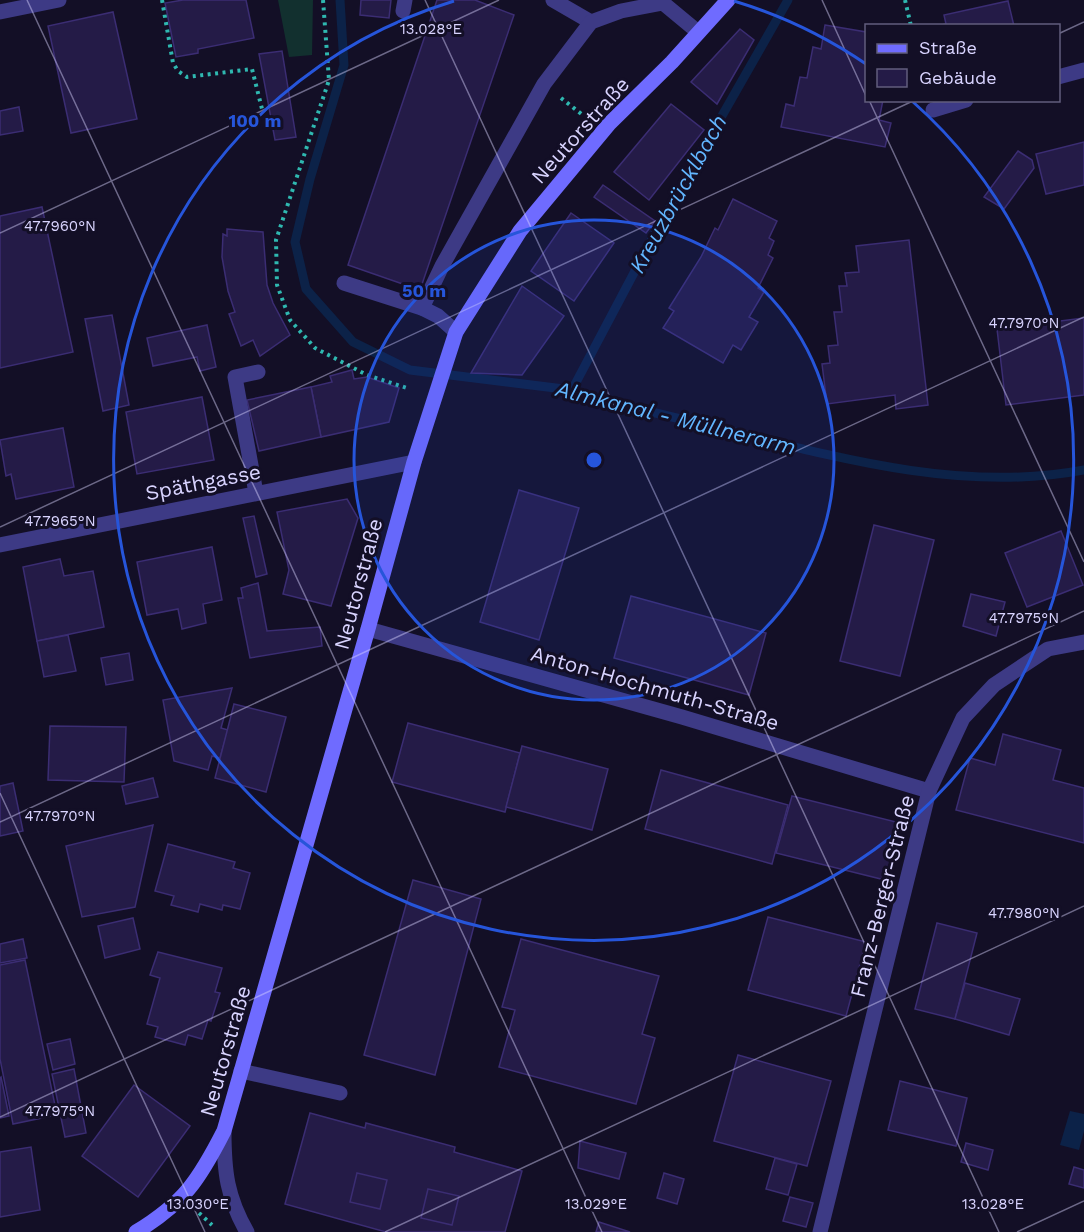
<svg xmlns="http://www.w3.org/2000/svg" width="1084" height="1232" font-family="'Work Sans',sans-serif">
	<rect width="100%" height="100%" fill="#130f26"/>
	<!-- green -->
	<polygon fill="#12302f" points="278,0 313,0 312,55 289,57"/>
	<!-- water -->
	<polygon fill="#0c2248" points="1070,1111 1084,1114 1084,1131 1079,1150 1060,1145"/>
	<g fill="none" stroke-linecap="round" stroke-linejoin="round">
		<!-- stream -->
		<g stroke="#0c2248" stroke-width="9">
			<path d="M 340,0 L 344,65 L 310,179 L 295,242 L 306,289 L 353,342 L 410,370 L 572,390 L 589,397 C 639,409 689,421 739,433 C 849,461 970,492 1084,470"/>
			<polyline points="572,390 654,235 788,0"/>
		</g>
	</g>
	<!-- building -->
	<g fill="#241b47" stroke="#3b2d73" stroke-width="1.5">
		<polygon points="183,0 246,0 254,38 198,49 198,53 176,57 165,3"/>
		<polygon points="361,0 391,0 389,18 360,15"/>
		<polygon points="437,0 475,0 514,15 420,290 348,265"/>
		<polygon points="1008,1 1014,26 937,26 946,24 944,15"/>
		<polygon points="113,12 137,119 71,133 48,26"/>
		<polygon points="825,25 866,32 866,100 883,100 879,120 891,123 885,147 781,127 786,104 794,106 800,77 807,78 813,47 821,49"/>
		<polygon points="740,29 754,40 717,104 691,82"/>
		<polygon points="282,51 296,137 275,140 259,54"/>
		<polygon points="671,104 704,130 649,200 614,172"/>
		<polygon points="19,107 23,131 0,135 0,111"/>
		<polygon points="1084,142 1084,185 1046,194 1036,154"/>
		<polygon points="1018,151 1032,160 1034,168 1004,209 984,197"/>
		<polygon points="603,185 655,221 646,233 594,197"/>
		<polygon points="733,199 777,221 769,238 774,241 768,255 773,258 758,288 764,292 749,317 758,322 741,350 733,345 723,363 663,328 674,311 669,308 701,257 715,228 718,230"/>
		<polygon points="42,207 73,352 0,368 0,216"/>
		<polygon points="571,213 614,243 574,301 531,271"/>
		<polygon points="227,229 263,232 267,285 273,303 290,335 260,356 253,340 241,346 229,314 235,312 228,291 222,257 223,234 227,236"/>
		<polygon points="909,240 928,405 896,409 895,395 827,404 822,364 830,363 828,346 838,345 834,312 842,312 839,286 847,286 845,273 859,272 856,246"/>
		<polygon points="522,286 564,316 522,375 471,373"/>
		<polygon points="112,315 129,405 103,411 85,319"/>
		<polygon points="1084,318 1084,395 1006,405 997,329"/>
		<polygon points="207,325 216,367 200,371 197,357 153,366 147,338"/>
		<polygon points="352,370 354,379 367,377 399,388 389,422 321,437 311,387 332,382 330,376"/>
		<polygon points="311,387 321,437 259,451 247,400"/>
		<polygon points="202,397 214,460 137,474 126,412"/>
		<polygon points="63,428 74,487 16,499 11,474 6,476 0,440"/>
		<polygon points="519,490 579,508 539,640 480,622"/>
		<polygon points="347,499 358,518 331,606 283,594 289,570 277,512"/>
		<polygon points="254,516 267,574 256,577 243,518"/>
		<polygon points="874,525 934,540 900,676 840,661"/>
		<polygon points="1061,531 1083,585 1027,607 1005,553"/>
		<polygon points="212,547 222,600 203,604 206,623 182,629 178,609 147,615 137,562"/>
		<polygon points="60,559 64,576 93,571 104,627 37,641 23,567"/>
		<polygon points="258,583 267,631 320,627 322,646 250,658 238,598 243,598 241,588"/>
		<polygon points="971,594 1005,602 996,636 963,626"/>
		<polygon points="631,596 766,633 749,695 614,658"/>
		<polygon points="68,635 76,671 44,677 37,641"/>
		<polygon points="129,653 133,680 106,685 101,658"/>
		<polygon points="232,688 221,728 228,730 220,758 212,756 208,770 174,761 163,700"/>
		<polygon points="234,704 286,717 266,792 215,778"/>
		<polygon points="408,723 520,753 505,812 392,782"/>
		<polygon points="50,726 126,727 124,782 48,780"/>
		<polygon points="1003,734 1061,750 1053,780 1084,788 1084,843 956,810 970,758 995,765"/>
		<polygon points="522,746 608,769 592,830 506,807"/>
		<polygon points="661,770 788,805 772,864 645,829"/>
		<polygon points="153,778 158,797 126,804 122,786"/>
		<polygon points="13,783 23,831 0,836 0,786"/>
		<polygon points="792,796 900,823 885,880 776,853"/>
		<polygon points="153,825 135,907 82,917 66,846"/>
		<polygon points="168,844 235,862 233,868 250,873 240,909 223,905 222,910 200,904 198,912 171,905 174,896 155,891"/>
		<polygon points="413,880 481,899 435,1075 364,1055"/>
		<polygon points="768,917 866,942 846,1016 748,990"/>
		<polygon points="133,918 140,949 105,958 98,926"/>
		<polygon points="937,923 977,933 955,1019 915,1009"/>
		<polygon points="23,939 27,958 0,963 0,944"/>
		<polygon points="521,939 659,976 642,1034 655,1038 636,1104 499,1067 515,1010 502,1007"/>
		<polygon points="158,952 222,968 215,992 220,993 211,1021 208,1020 202,1039 188,1035 185,1045 155,1037 158,1027 147,1024 160,978 150,975"/>
		<polygon points="25,960 57,1115 13,1124 0,1059 0,965"/>
		<polygon points="965,983 1020,999 1009,1035 955,1019"/>
		<polygon points="70,1039 75,1064 53,1070 47,1044"/>
		<polygon points="738,1055 831,1081 807,1166 714,1141"/>
		<polygon points="74,1069 86,1133 65,1137 52,1074"/>
		<polygon points="1,1077 9,1116 0,1118 0,1078"/>
		<polygon points="900,1081 967,1098 956,1146 888,1130"/>
		<polygon points="134,1085 190,1126 138,1197 82,1156"/>
		<polygon points="310,1113 365,1128 366,1123 455,1147 454,1152 522,1171 505,1232 386,1232 285,1204"/>
		<polygon points="580,1141 626,1153 619,1179 578,1168"/>
		<polygon points="966,1143 993,1150 988,1170 961,1162"/>
		<polygon points="31,1147 40,1210 0,1217 0,1152"/>
		<polygon points="775,1158 797,1164 788,1195 766,1189"/>
		<polygon points="1074,1167 1084,1170 1084,1188 1069,1184"/>
		<polygon points="357,1173 387,1180 380,1209 350,1202"/>
		<polygon points="664,1173 684,1179 677,1204 657,1198"/>
		<polygon points="428,1189 459,1196 452,1225 421,1218"/>
		<polygon points="790,1197 813,1203 806,1227 783,1221"/>
		<polygon points="599,1222 630,1232 596,1232"/>
	</g>
	<g fill="none" stroke-linecap="round" stroke-linejoin="round">
		<!-- path -->
		<g stroke="#2fb8b0" stroke-width="4" stroke-dasharray="3 4.5" stroke-linecap="butt">
			<polyline points="162,0 173,63 178,71 187,77 252,69 263,113"/>
			<polyline points="323,0 329,80 276,240 277,285 290,320 315,348 367,375 410,389"/>
			<polyline points="905,0 911,26"/>
			<polyline points="561,98 584,116"/>
			<polyline points="199,1213 212,1225"/>
		</g>
		<!-- lane -->
		<g stroke="#3d3a85" stroke-width="15">
			<polyline points="553,0 591,22"/>
			<polyline points="403,11 405,0"/>
			<polyline points="344,283 422,308"/>
			<polyline points="456,332 438,316 422,308 442,266 544,84 591,22 621,11 663,3 698,32"/>
			<polyline points="256,493 235,377 258,372"/>
			<polyline points="241,1071 340,1093"/>
		</g>
		<!-- street -->
		<g stroke="#3d3a85" stroke-width="15">
			<polyline points="0,12 59,0"/>
			<polyline points="1058,77 1084,70"/>
			<polyline points="933,110 966,100"/>
			<polyline points="0,545 414,462"/>
			<polyline points="368,629 682,717 929,791"/>
			<path d="M 224,1131 C 224,1172 227,1197 247,1232"/>
			<polyline points="820,1232 929,791 963,718 994,685 1048,649 1084,642"/>
		</g>
		<!-- secondary -->
		<path stroke="#6f6bff" stroke-width="15" d="M 136,1232 C 184,1203 199,1180 224,1131 L 368,629 L 414,462 L 456,332 L 520,231 L 609,124 L 672,62 L 728,0"/>
	</g>
	<!-- ticks -->
	<path fill="none" stroke="#d9d4ff" stroke-width="1.5" stroke-opacity="0.45" d="M 27,0 L 602,1232M 425,0 L 999,1232M 822,0 L 866,96M 1058,34 L 1084,22M 869,100 L 1084,562M 0,233 L 499,0M 0,527 L 915,100M 0,793 L 205,1232M 0,822 L 1084,317M 0,1117 L 1084,611M 385,1232 L 1084,906M 1017,1232 L 1084,1201"/>
	<!-- distance rings -->
	<circle cx="594" cy="460" r="240" fill="#2655da" fill-opacity=".12"/>
	<g fill="none" stroke="#2655da" stroke-width="3">
		<circle cx="594" cy="460" r="240"/>
		<path d="M734 1A480 480 0 0 1 866 64M912 101A480 480 0 1 1 454 1"/>
	</g>
	<g text-anchor="middle" dominant-baseline="central" stroke-width="6" stroke-linejoin="round" paint-order="stroke">
		<!-- street labels -->
		<g font-size="21" fill="#d9d4ff" stroke="#130f26">
			<text transform="translate(580 130) rotate(-48)">Neutorstraße</text>
			<text transform="translate(203 482) rotate(-11)">Späthgasse</text>
			<text transform="translate(358 584) rotate(-75)">Neutorstraße</text>
			<text transform="translate(655 688) rotate(16)">Anton-Hochmuth-Straße</text>
			<text transform="translate(882 896) rotate(-76)">Franz-Berger-Straße</text>
			<text transform="translate(225 1051) rotate(-74)">Neutorstraße</text>
		</g>
		<!-- water labels -->
		<g font-size="22" font-style="italic" fill="#62b6ff" stroke="#130f26">
			<text transform="translate(678 194) rotate(-61)">Kreuzbrücklbach</text>
			<text transform="translate(676 418) rotate(14)">Almkanal - Müllnerarm</text>
		</g>
	</g>
	<g font-size="15" text-anchor="middle" fill="#d9d4ff" stroke="#130f26" stroke-width="6" stroke-linejoin="round" paint-order="stroke">
		<text x="431" y="34">13.028°E</text>
		<text x="60" y="231">47.7960°N</text>
		<text x="1024" y="328">47.7970°N</text>
		<text x="60" y="526">47.7965°N</text>
		<text x="1024" y="623">47.7975°N</text>
		<text x="60" y="821">47.7970°N</text>
		<text x="1024" y="918">47.7980°N</text>
		<text x="60" y="1116">47.7975°N</text>
		<text x="198" y="1209">13.030°E</text>
		<text x="596" y="1209">13.029°E</text>
		<text x="993" y="1209">13.028°E</text>
	</g>
	<circle cx="594" cy="460" r="9" fill="#2655da" stroke="#130f26" stroke-width="3"/>
	<g font-size="18" text-anchor="middle" font-weight="bold" fill="#2655da" stroke="#130f26" stroke-width="6" stroke-linejoin="round" paint-order="stroke">
		<text x="255" y="127">100 m</text>
		<text x="424" y="297">50 m</text>
	</g>
	<!-- legend -->
	<rect x="865" y="24" width="195" height="78" fill="#130f26" stroke="#625e7d" stroke-width="1.5"/>
	<rect x="877" y="44" width="30" height="9" fill="#6f6bff" stroke="#625e7d" stroke-width="1.5"/>
	<text x="919" y="54" font-size="18" fill="#d9d4ff">Straße</text>
	<rect x="877" y="69" width="30" height="18" fill="#241b47" stroke="#625e7d" stroke-width="1.5"/>
	<text x="919" y="84" font-size="18" fill="#d9d4ff">Gebäude</text>
</svg>
